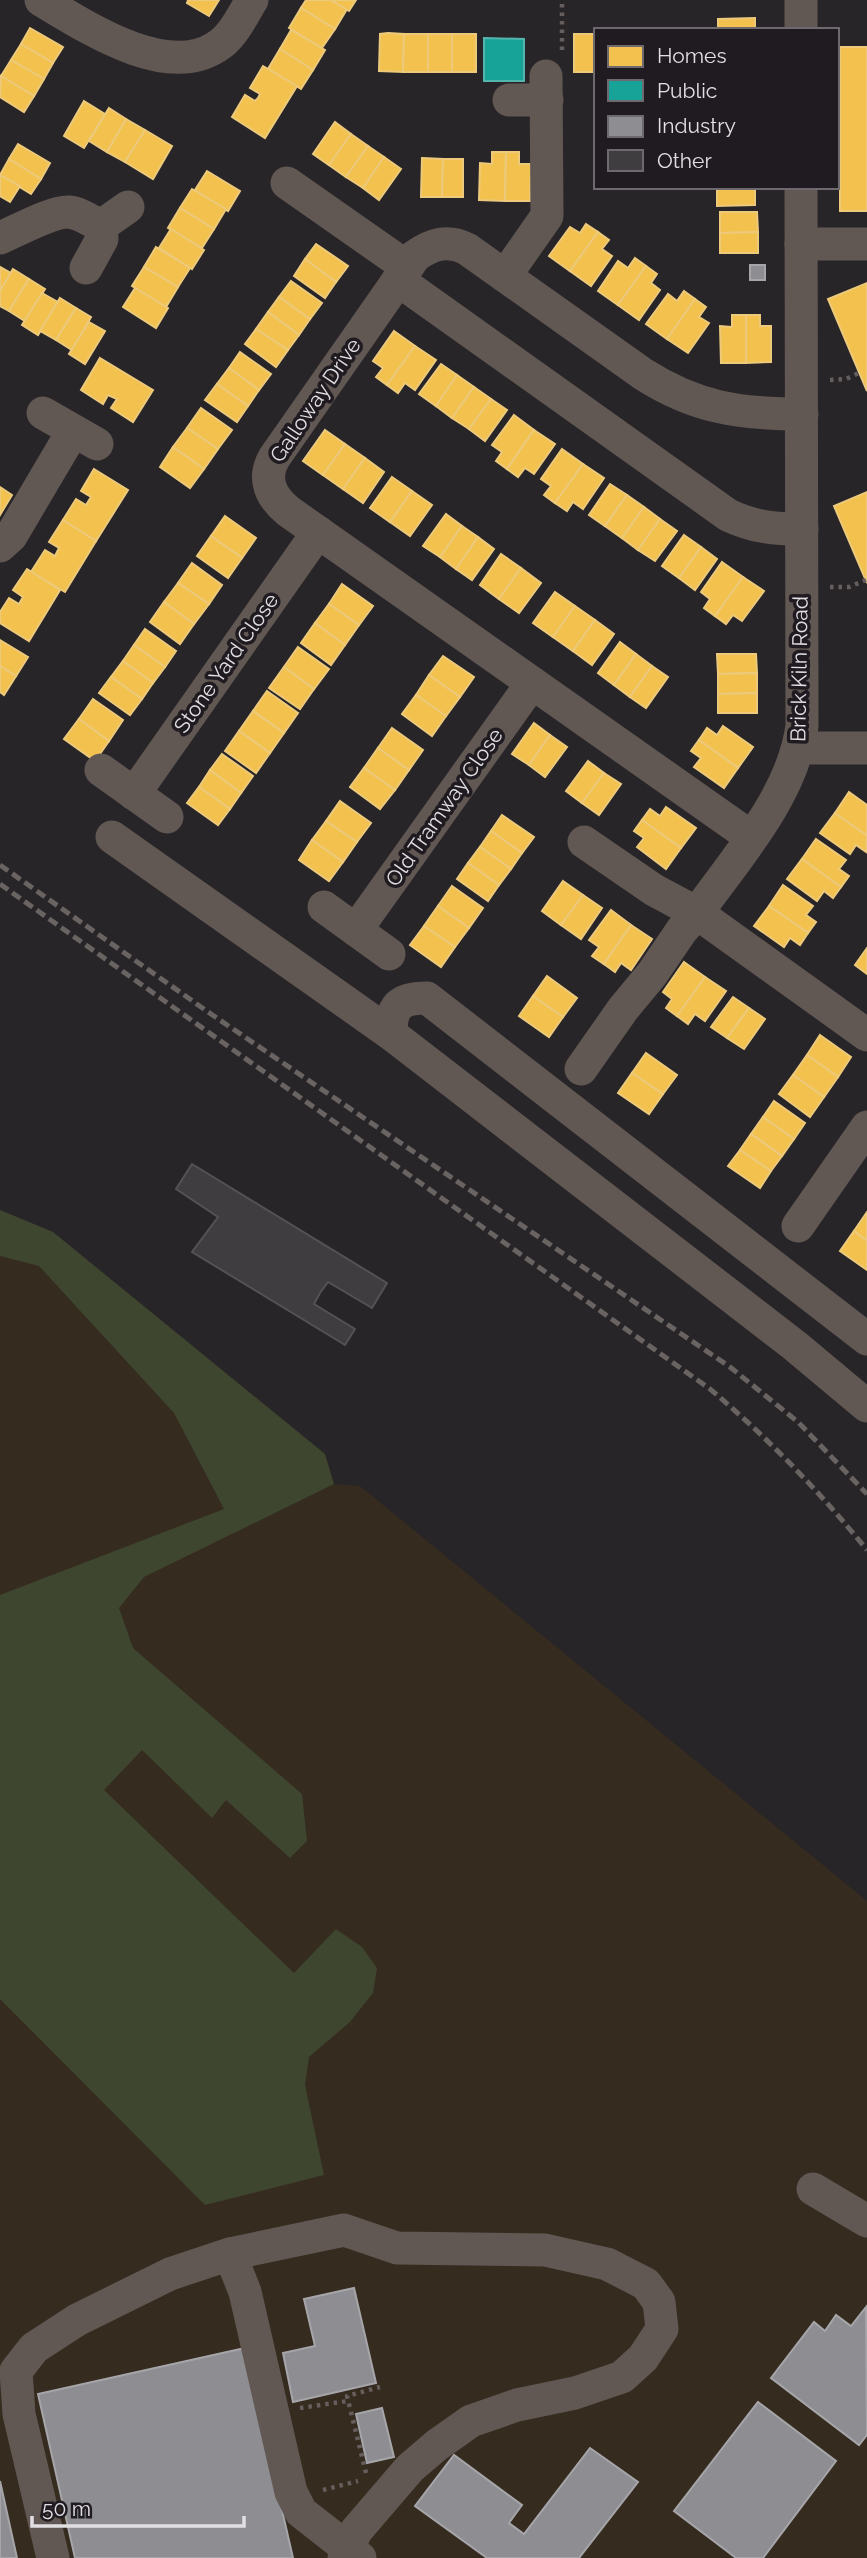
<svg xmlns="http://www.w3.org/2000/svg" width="867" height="2558" font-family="Raleway,sans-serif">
	<rect width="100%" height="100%" fill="#282529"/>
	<!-- industrial -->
	<polygon fill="#352b1f" points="0,1210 53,1232 325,1454 334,1484 360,1486 867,1901 867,2558 0,2558"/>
	<!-- green -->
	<polygon fill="#3e4630" points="0,1210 53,1232 325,1454 334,1484 144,1577 119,1608 133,1648 302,1794 307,1841 290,1858 226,1800 212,1818 142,1750 104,1790 294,1973 336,1929 362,1947 377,1968 373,1993 350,2022 309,2057 305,2085 324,2175 205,2205 0,1999 0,1595 224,1509 174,1413 39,1266 0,1256"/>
	<!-- homes -->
	<g fill="#f2c14e" stroke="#edca7b" stroke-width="2">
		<polygon points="188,0 219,0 209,16 187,3"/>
		<polygon points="306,0 331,0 347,9 335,29 301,8"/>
		<polygon points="331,0 356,0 349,11"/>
		<polygon points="301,8 335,29 322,48 289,28"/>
		<polygon points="755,18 755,30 718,30 718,19"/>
		<polygon points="30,28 63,47 53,63 21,44"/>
		<polygon points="291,30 325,50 313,70 280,49"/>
		<polygon points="388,33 404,34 403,72 379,71 380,34"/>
		<polygon points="404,34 428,34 428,72 403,72"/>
		<rect x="428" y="34" width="24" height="38"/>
		<rect x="452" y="34" width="24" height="38"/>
		<rect x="574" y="34" width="22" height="38"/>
		<polygon points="21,44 53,63 44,79 11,60"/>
		<rect x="840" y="47" width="27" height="164"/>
		<polygon points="280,49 313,70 301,89 268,69"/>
		<polygon points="11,60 44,79 34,96 1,76"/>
		<polygon points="263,66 297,86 265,138 232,117 245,95 255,101 258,98 260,94 250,88"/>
		<polygon points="1,76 34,96 24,112 0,97"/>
		<polygon points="84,101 105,114 84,148 64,136"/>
		<polygon points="109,108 126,119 107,152 89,141"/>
		<polygon points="126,119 145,130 125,162 107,152"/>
		<polygon points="335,122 351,134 329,165 313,154"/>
		<polygon points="145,130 172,146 153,179 125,162"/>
		<polygon points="351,134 368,146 346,177 329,165"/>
		<polygon points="18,144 50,163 41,179 9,159"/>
		<polygon points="368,146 384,157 363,188 346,177"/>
		<polygon points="492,152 506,152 505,201 479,200 480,163 492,164"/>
		<polygon points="506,152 519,152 519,164 531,164 530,201 505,201"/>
		<polygon points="384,157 401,169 379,200 363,188"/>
		<polygon points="422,158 443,159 442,197 421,197"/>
		<polygon points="9,159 41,179 31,194 0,175"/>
		<polygon points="443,159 463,159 463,197 442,197"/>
		<polygon points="207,171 240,191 228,211 195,190"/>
		<polygon points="0,175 20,186 10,202 0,196"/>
		<polygon points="717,187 755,187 755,205 717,206"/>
		<polygon points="192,189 226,209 214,229 180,208"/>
		<polygon points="180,208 214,229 202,248 168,228"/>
		<polygon points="720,212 757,212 758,232 720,233"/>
		<polygon points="586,224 598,232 570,271 549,256 570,227 580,233"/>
		<polygon points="171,229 204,250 192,269 159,248"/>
		<polygon points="598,232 609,240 602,249 612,256 591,286 570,271"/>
		<polygon points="758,232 758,253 720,253 720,233"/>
		<polygon points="316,244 348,266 336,282 305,259"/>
		<polygon points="156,247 190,268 178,287 144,267"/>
		<polygon points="635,258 646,266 618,305 598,291 618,261 628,268"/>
		<polygon points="305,259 336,282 325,298 294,276"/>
		<polygon points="646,266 657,274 651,283 660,290 639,320 618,305"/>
		<polygon points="0,267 11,273 0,291"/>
		<polygon points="144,267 178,287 166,307 132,286"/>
		<polygon points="13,269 29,279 9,311 0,306 0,291"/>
		<polygon points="29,279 45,289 25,321 9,311"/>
		<polygon points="291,281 322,303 310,319 279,297"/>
		<polygon points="867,283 867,391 828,299"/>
		<polygon points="135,288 168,308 156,328 123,307"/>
		<polygon points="684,291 695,299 667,339 646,324 668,294 677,301"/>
		<polygon points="42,293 58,302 38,335 22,325"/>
		<polygon points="279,297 310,319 299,335 268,312"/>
		<polygon points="60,298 76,308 56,340 40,331"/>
		<polygon points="695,299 706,307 699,317 709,323 688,353 667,339"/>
		<polygon points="76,308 91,317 72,350 56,340"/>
		<polygon points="268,312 299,335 288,350 256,329"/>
		<polygon points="732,315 746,315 746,363 721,363 720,326 732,327"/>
		<polygon points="746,315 760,315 760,326 771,326 771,362 746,363"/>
		<polygon points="89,322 105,331 85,364 69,354"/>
		<polygon points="256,329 288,350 276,367 245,344"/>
		<polygon points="394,331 415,346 387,385 376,377 383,368 373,361"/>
		<polygon points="415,346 436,360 415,390 405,383 398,393 387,385"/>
		<polygon points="240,352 271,374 259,390 229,368"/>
		<polygon points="100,358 153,390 133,422 111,408 117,399 108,395 103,404 81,390"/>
		<polygon points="441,364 457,375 436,406 419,394"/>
		<polygon points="229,368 259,390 248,406 217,384"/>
		<polygon points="457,375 474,387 452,418 436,406"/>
		<polygon points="217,384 248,406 237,422 205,400"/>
		<polygon points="474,387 491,399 469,429 452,418"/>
		<polygon points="491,399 507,410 485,441 469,429"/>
		<polygon points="201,408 232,430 218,449 187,428"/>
		<polygon points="514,415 534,430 507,469 496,461 502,452 492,445"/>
		<polygon points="187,428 218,449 204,469 173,447"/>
		<polygon points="325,430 345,444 323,475 303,461"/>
		<polygon points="534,430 555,444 534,474 525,468 518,477 507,469"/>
		<polygon points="345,444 365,458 343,489 323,475"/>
		<polygon points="173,447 204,469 190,488 160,467"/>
		<polygon points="562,449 583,464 555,503 544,495 551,486 541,479"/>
		<polygon points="365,458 384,472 363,503 343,489"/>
		<polygon points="583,464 604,478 583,509 573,502 567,511 555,503"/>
		<polygon points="94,469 128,490 96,541 63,520 76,499 86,505 91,497 81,491"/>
		<polygon points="392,477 412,491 390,522 370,508"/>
		<polygon points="610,484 627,495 605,526 589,515"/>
		<polygon points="0,487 12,495 0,515"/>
		<polygon points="412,491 432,505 410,536 390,522"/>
		<polygon points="867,492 867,583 834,506"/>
		<polygon points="627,495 644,507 622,538 605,526"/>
		<polygon points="644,507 660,519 638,550 622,538"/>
		<polygon points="446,514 462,526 440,557 423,546"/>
		<polygon points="225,516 256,538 242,558 211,536"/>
		<polygon points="660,519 677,531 655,561 638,550"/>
		<polygon points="63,520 96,541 65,592 31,572 45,550 55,556 59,548 49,542"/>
		<polygon points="462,526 478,537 456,569 440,557"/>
		<polygon points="684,535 701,547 679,578 662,566"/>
		<polygon points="211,536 242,558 228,578 197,556"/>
		<polygon points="478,537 494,549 472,580 456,569"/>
		<polygon points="701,547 717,559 695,590 679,578"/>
		<polygon points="501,554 521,568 499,599 480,585"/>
		<polygon points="722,562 743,577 715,616 704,608 710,599 701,592"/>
		<polygon points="192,563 222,585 209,604 178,583"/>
		<polygon points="521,568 541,583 519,613 499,599"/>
		<polygon points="27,569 60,590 29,641 0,623 0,612 9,598 19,604 23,597 13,590"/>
		<polygon points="743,577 764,591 742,621 733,615 726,624 715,616"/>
		<polygon points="178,583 209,604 194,624 164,602"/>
		<polygon points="342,584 373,606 359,625 329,604"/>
		<polygon points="555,592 575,606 553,637 533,623"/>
		<polygon points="164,602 194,624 180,644 150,622"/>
		<polygon points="329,604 359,625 345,645 315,623"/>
		<polygon points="575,606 595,620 573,651 553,637"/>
		<polygon points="595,620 614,634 592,665 573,651"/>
		<polygon points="315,623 345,645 331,665 301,643"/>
		<polygon points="145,629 176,651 165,667 134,645"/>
		<polygon points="0,640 28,657 16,676 0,666"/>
		<polygon points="620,642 636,654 614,685 598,673"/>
		<polygon points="134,645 165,667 153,683 123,661"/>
		<polygon points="298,647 329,669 314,689 284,667"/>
		<polygon points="636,654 652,666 630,697 614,685"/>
		<polygon points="717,654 756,654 757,673 718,674"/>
		<polygon points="443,656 474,677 460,697 429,675"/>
		<polygon points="123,661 153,683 142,699 111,677"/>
		<polygon points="0,666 16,676 4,695 0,692"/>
		<polygon points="652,666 668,677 646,708 630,697"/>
		<polygon points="284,667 314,689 300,709 269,688"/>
		<polygon points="757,673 757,693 718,694 718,674"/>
		<polygon points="429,675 460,697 446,716 416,695"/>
		<polygon points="111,677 142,699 130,715 99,693"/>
		<polygon points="267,691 298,713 284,733 253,711"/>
		<polygon points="757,693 757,713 718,713 718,694"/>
		<polygon points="416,695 446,716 432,736 402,714"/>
		<polygon points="93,699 123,720 109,741 79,719"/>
		<polygon points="253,711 284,733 270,753 239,731"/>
		<polygon points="79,719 109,741 95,761 64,739"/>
		<polygon points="534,723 550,735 529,765 512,754"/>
		<polygon points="723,726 753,747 738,768 699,740 707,728 717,735"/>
		<polygon points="392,728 423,750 409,770 378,748"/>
		<polygon points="239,731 270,753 256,773 225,751"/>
		<polygon points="550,735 567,747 545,777 529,765"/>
		<polygon points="699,740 738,768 724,788 694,767 701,758 691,751"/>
		<polygon points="378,748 409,770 395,790 364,768"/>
		<polygon points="222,754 253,776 241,793 210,770"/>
		<polygon points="588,761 604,773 582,803 566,791"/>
		<polygon points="364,768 395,790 380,809 350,787"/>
		<polygon points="210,770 241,793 230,809 199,787"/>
		<polygon points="604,773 621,784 599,815 582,803"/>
		<polygon points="199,787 230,809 218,825 187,803"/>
		<polygon points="849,792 867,805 867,836 835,813"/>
		<polygon points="340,801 371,823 357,842 326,821"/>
		<polygon points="666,807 696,828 681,848 642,820 650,809 660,816"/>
		<polygon points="835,813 867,836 866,852 856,845 850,854 820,833"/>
		<polygon points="502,815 534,837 522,853 491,831"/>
		<polygon points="642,820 681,848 666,869 637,847 644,838 634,831"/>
		<polygon points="326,821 357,842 343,862 312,840"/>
		<polygon points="491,831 522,853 511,869 480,847"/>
		<polygon points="816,839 846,860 839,869 849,876 841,887 802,859"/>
		<polygon points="312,840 343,862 329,881 299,860"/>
		<polygon points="480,847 511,869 499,885 468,863"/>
		<polygon points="802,859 841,887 833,898 824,891 817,901 787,879"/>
		<polygon points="468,863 499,885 488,901 457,879"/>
		<polygon points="563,881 583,895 561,925 542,911"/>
		<polygon points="783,885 813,906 806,915 816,922 808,933 769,906"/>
		<polygon points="452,886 483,908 469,928 438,906"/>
		<polygon points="583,895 602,908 581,939 561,925"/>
		<polygon points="438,906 469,928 455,947 424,926"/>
		<polygon points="769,906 808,933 800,945 790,938 784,947 754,926"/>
		<polygon points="611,910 631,925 604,964 592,956 599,947 589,940"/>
		<polygon points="631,925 652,939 631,970 621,963 615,972 604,964"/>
		<polygon points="424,926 455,947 441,967 410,945"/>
		<polygon points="867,948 867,974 855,965"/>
		<polygon points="684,962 705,977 677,1016 666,1008 672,999 663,992"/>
		<polygon points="547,976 577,998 563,1017 533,996"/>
		<polygon points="705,977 726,991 705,1021 695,1014 688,1024 677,1016"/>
		<polygon points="533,996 563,1017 549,1037 519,1016"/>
		<polygon points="733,997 749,1008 727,1038 711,1027"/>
		<polygon points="749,1008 765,1019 744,1049 727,1038"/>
		<polygon points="820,1035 851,1057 838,1077 807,1055"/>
		<polygon points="646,1053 677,1075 663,1094 632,1073"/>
		<polygon points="807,1055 838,1077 824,1097 793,1075"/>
		<polygon points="632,1073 663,1094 649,1114 618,1093"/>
		<polygon points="793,1075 824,1097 810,1117 779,1094"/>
		<polygon points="774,1101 805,1123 794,1139 763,1117"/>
		<polygon points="763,1117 794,1139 782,1156 751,1134"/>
		<polygon points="751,1134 782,1156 771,1171 740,1150"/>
		<polygon points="740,1150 771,1171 760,1188 728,1166"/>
		<polygon points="867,1212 867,1241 854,1231"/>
		<polygon points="854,1231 867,1241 867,1270 840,1251"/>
	</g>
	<!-- public -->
	<polygon fill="#17a398" stroke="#54b5ae" stroke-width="2" points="484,38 524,39 524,81 484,81"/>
	<!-- industry -->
	<g fill="#8d8d92" stroke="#a6a6aa" stroke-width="2">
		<rect x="750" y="265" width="15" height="15"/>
		<polygon points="354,2288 376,2383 293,2402 283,2353 315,2346 304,2299"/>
		<polygon points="866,2307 867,2435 859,2445 771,2378 814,2322 825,2331 836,2315 851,2326"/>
		<polygon points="245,2348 293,2558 75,2558 38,2394"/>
		<polygon points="758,2402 836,2461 763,2558 736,2558 674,2511"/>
		<polygon points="382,2408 394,2457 367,2463 356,2414"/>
		<polygon points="590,2448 638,2482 579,2558 487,2558 415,2506 454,2455 522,2505 509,2523 524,2534"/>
		<polygon points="0,2481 17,2558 0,2558"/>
	</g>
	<!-- building -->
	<polygon fill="#3f3d40" stroke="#535255" stroke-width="2" points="192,1164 387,1283 372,1308 328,1282 320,1293 314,1304 355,1329 345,1345 192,1252 218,1217 176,1189"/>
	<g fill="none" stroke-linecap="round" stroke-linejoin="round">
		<!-- path -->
		<g stroke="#655e5c" stroke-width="4.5" stroke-dasharray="3.5 5" stroke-linecap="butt">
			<polyline points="562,4 562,53"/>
			<polyline points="830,380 846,379 859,373"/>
			<polyline points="830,587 849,587 866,580"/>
			<polyline points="300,2408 348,2401"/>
			<polyline points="366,2473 347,2396 380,2387"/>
			<polyline points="323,2490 358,2481"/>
		</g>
		<!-- minor -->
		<g stroke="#625853" stroke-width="33">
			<path d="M 41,0 C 85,26 165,80 216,47 C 233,37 242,16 252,0"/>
			<polyline points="801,30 801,0"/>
			<polyline points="509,100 547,100"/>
			<polyline points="287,183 407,267"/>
			<path d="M 801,187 L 802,726 C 793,795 737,857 697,913 L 867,1035"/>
			<polyline points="101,226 128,207"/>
			<path d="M 0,238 C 17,231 52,211 69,212 C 80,213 91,221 101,226 L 102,239 L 86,268"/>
			<polyline points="801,244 867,244"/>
			<polyline points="505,276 547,216 546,76"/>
			<path d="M 398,280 L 728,515 C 753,527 774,529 802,529"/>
			<polyline points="43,413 97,444"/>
			<polyline points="0,546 11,536 73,431"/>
			<polyline points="799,748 867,748"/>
			<polyline points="101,770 167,817"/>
			<polyline points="134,794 318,532"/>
			<polyline points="112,837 391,1034"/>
			<path d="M 751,837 L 288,511 C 271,497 262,479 274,458 L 415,256 C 432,244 448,239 467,249 L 643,374 C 696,408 740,414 802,414"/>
			<polyline points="324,907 389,954"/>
			<polyline points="356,930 532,683"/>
			<polyline points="581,1069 623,1009 652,974 682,930 697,913 654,890 584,842"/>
			<polyline points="798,1226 867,1127"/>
			<path d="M 867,1339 L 427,998 C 399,998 391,1006 391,1034 L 794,1345 L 867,1406"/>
			<polyline points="813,2189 867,2221"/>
			<polyline points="230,2254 245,2292 291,2492 301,2512 360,2558"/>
			<polyline points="53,2558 19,2414 16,2371 34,2348 77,2320 170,2274 230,2254 344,2230 397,2248 545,2250 607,2264 646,2284 659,2302 662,2329 643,2358 622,2377 575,2393 517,2405 471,2421 437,2445 410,2468 356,2531 344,2558"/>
		</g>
		<!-- rail -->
		<g stroke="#696362" stroke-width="5" stroke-dasharray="10 5" stroke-linecap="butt">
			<polyline points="0,865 211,1014 730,1367 798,1422 867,1494"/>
			<path d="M 0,884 L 710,1389 C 768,1438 819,1491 867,1550"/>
		</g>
	</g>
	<g text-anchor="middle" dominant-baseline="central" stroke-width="7" stroke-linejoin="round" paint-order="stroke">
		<!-- street labels -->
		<g font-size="21" fill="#e2dfe3" stroke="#1f1b20">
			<text transform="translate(315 400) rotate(-56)">Galloway Drive</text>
			<text transform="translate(226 663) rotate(-55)">Stone Yard Close</text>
			<text transform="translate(799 669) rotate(-89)">Brick Kiln Road</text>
			<text transform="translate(444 807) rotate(-55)">Old Tramway Close</text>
		</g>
	</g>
	<!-- legend -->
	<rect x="594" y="28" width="245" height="161" fill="#1f1b20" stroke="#6d696e" stroke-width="2"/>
	<rect x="608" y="46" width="35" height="21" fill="#f2c14e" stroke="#6d696e" stroke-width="2"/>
	<text x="657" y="63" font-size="21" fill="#e2dfe3">Homes</text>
	<rect x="608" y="80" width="35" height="21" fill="#17a398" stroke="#6d696e" stroke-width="2"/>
	<text x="657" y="98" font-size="21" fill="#e2dfe3">Public</text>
	<rect x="608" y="116" width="35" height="21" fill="#8d8d92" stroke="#6d696e" stroke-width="2"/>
	<text x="657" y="133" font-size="21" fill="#e2dfe3">Industry</text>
	<rect x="608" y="150" width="35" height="21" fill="#3f3d40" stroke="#6d696e" stroke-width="2"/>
	<text x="657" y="168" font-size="21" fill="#e2dfe3">Other</text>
	<!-- scale -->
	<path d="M32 2516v10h212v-10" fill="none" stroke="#e2dfe3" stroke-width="3.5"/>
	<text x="42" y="2516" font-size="21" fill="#e2dfe3" stroke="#1f1b20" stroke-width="5" paint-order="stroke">50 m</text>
</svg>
